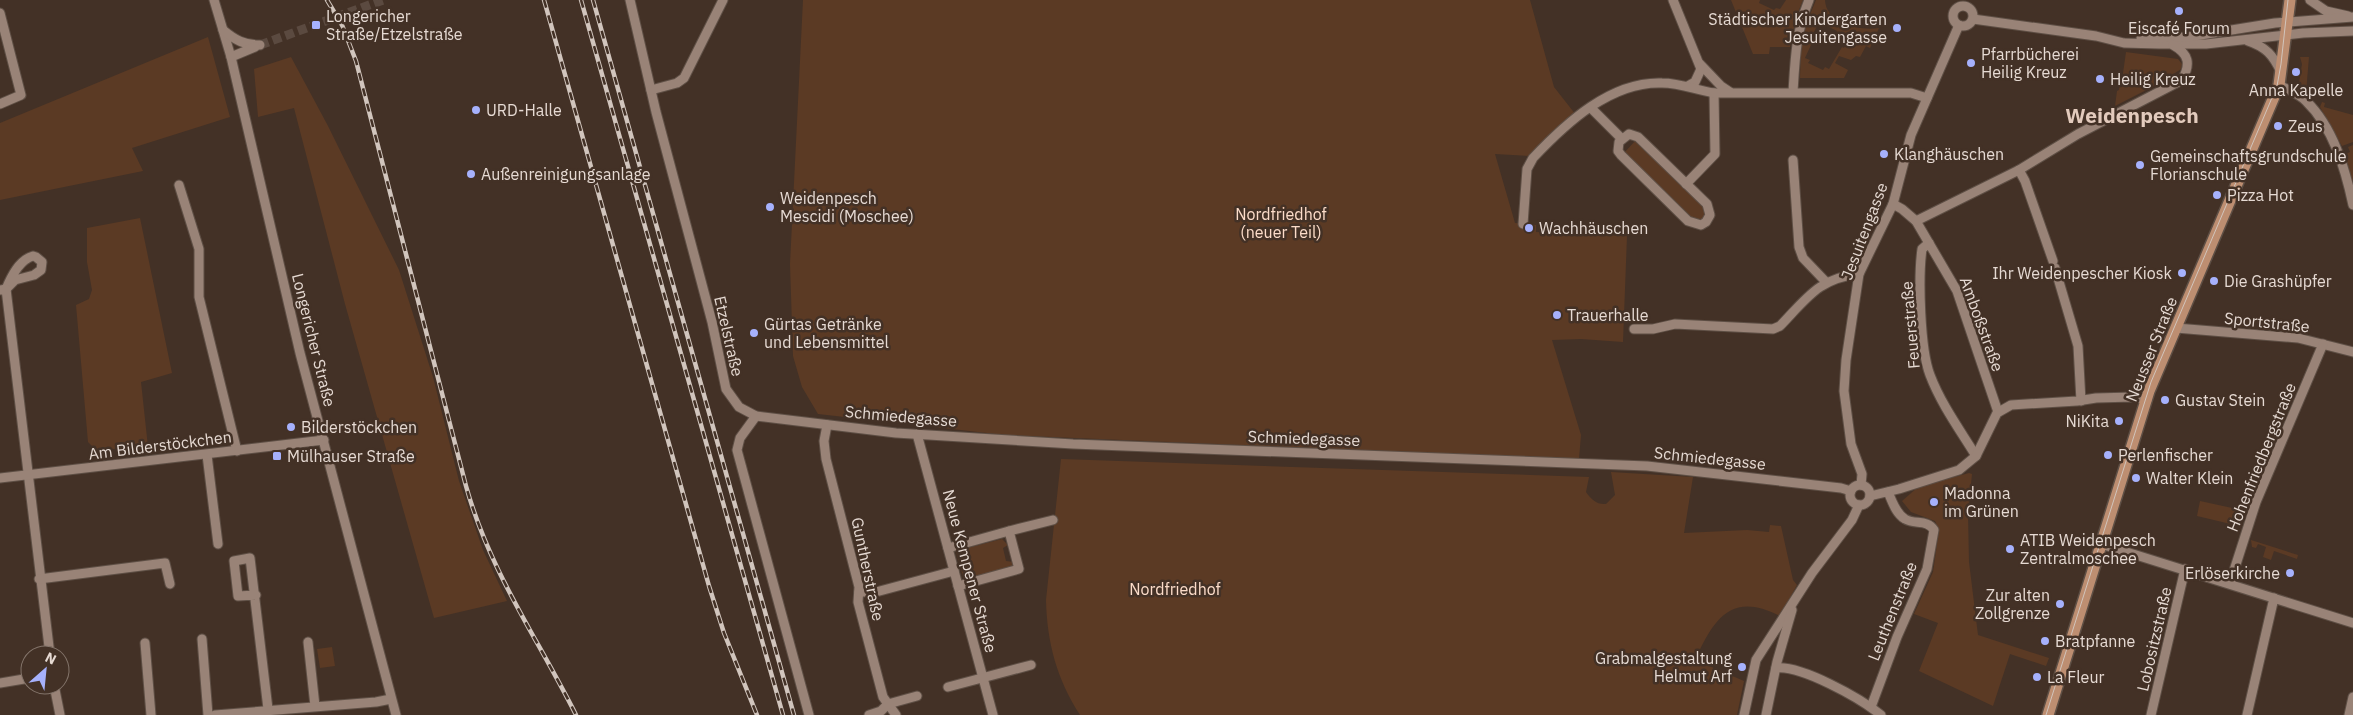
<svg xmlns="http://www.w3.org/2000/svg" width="2353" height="715" font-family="'IBM Plex Sans',sans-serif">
	<rect width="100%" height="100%" fill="#433126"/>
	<!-- green -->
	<g fill="#5b3a24">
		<polygon points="803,0 1530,0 1554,87 1576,115 1530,156 1495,154 1515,223 1536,225 1536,232 1627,236 1623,342 1581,339 1552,340 1581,435 1579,459 1005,435 818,414 802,387 793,356 790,264"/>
		<polygon points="1731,0 1760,0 1759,3 1774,10 1776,8 1780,9 1786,0 1803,0 1796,17 1790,47 1770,47 1769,54 1753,54"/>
		<path d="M 1816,0 L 1825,0 C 1826,24 1860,31 1879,28 L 1870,48 L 1866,46 L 1860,57 L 1856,56 L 1851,60 L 1839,56 L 1835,63 L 1848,70 L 1844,78 L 1800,78 L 1801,49 L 1807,21 L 1817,26 L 1814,32 L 1816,34 L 1805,58 L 1810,60 L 1808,63 L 1823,70 L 1825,67 L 1829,69 L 1842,47 L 1844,48 L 1847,42 L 1835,36 L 1837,31 L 1809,17 Z"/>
		<polygon points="208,37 230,117 132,148 143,171 0,200 0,123"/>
		<polygon points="2126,52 2178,59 2182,64 2181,69 2160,83 2115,106 2117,91 2119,90 2120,80 2122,80"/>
		<polygon points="291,57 328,126 399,270 433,377 459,481 483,550 507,601 434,618 345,304 294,108 258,117 254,69"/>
		<polygon points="2300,57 2309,57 2306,93 2299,83 2302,64"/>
		<polygon points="2322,102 2325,103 2324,107 2353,115 2353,142 2342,146 2320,107"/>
		<polygon points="1637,139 1706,207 1705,217 1700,221 1693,221 1623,154"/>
		<polygon points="2353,145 2353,183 2343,149 2346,154 2350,152 2348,147"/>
		<polygon points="140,218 172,373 141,382 148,447 96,450 88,442 76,305 89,299 92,290 87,262 87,228"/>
		<path d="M 1061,459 L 1589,477 L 1586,492 C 1591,499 1597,505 1606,504 L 1615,495 L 1611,472 L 1693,477 L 1684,533 L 1747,530 L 1769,532 L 1770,525 L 1781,526 L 1793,580 L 1797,585 L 1780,616 C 1732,591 1714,618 1695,660 L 1619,627 L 1744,681 L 1737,715 L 1080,715 C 1057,679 1047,643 1046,600 Z"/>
		<polygon points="1969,473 1972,474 1968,514 1969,562 1978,635 2049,658 2046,666 2010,654 1993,706 1919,671 1938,623 1914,614 1933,572 1939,530 1935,521 1911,512 1902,501 1918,487"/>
		<polygon points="2200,501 2246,511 2239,526 2197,516"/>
		<polygon points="1002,539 1008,545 1003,548 1006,561 1014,562 1012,568 964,580 956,551"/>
		<polygon points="2251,540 2298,555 2297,559 2274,551 2271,560 2263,557 2266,547 2258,544 2256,548 2252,547"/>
		<polygon points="332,647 335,666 320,668 317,649"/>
	</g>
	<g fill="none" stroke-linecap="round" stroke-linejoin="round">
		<!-- minor-tunnel -->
		<polyline stroke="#5b4a40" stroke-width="9" stroke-dasharray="9 4.5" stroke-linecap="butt" points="260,45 383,0"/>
		<!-- minor casing -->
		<g stroke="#5e4f45" stroke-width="11">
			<g id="minor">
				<polyline points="214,0 231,57 300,353 396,715"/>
				<polyline points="630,0 656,112 712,322 726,389 739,407 756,416 896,433 1073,444 1647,466 1841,488 1851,491"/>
				<polyline points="1673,0 1701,69 1695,82 1688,86"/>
				<polyline points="2310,0 2326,11 2348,16"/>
				<circle cx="1963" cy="16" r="10"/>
				<polyline points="0,13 21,95 0,104"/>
				<polyline points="1973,19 2096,36 2124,43 2159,44 2206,44 2303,33 2353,31"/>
				<path d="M 223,30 C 235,40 244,45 260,45"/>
				<polyline points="2141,38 2188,37 2275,23 2353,17"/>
				<path d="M 2248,41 C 2266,47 2273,55 2281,72"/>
				<polyline points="231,57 255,47"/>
				<polyline points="1700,64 1721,86 1730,92"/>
				<path d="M 2279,85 C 2288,90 2298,93 2306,101 C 2333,127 2345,168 2353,205"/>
				<polyline points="651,90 677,83 684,78 723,0"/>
				<path d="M 1793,92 C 1795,59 1796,31 1809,0"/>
				<polyline points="1591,108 1621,138"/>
				<polygon points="1629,134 1638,137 1707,204 1710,215 1706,222 1701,225 1688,221 1621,155 1618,151 1619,142"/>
				<polyline points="1793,160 1799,247 1803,258 1826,282"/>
				<polyline points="2019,170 2025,181 2053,261"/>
				<polyline points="1686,184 1715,154 1714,93"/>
				<polyline points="179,185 199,249 199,297 237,451"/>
				<polyline points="1893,204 1902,209 1916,221 1957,291 1998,412"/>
				<path d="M 1916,221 L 2019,170 L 2078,134 L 2182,80 C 2191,64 2189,54 2173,45"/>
				<path d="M 1523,224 L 1527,169 L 1533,158 C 1566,123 1611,81 1662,83 C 1680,83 1696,90 1714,93 L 1911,93 L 1927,98"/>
				<path d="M 1929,243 L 1922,249 C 1918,278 1920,349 1930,375 C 1941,404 1960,430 1976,456"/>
				<path d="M 33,256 L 36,257 L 42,262 L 41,270 L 34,275 L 15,280 L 6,289 C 11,277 19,260 33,256 Z"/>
				<polyline points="2055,268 2078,346 2081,401"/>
				<polyline points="0,290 6,289 50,655"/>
				<polyline points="2176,328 2298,338 2353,352"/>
				<path d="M 1634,329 L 1653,329 L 1675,324 L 1773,329 L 1780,326 C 1807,298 1819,278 1859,274"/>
				<polyline points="756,416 740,438 737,450 809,715"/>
				<polyline points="827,425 824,441 826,459 859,587 858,602 883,697 896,715"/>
				<polyline points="917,434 993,715"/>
				<polyline points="207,455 218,544"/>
				<polyline points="0,478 324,440"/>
				<polyline points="1861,485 1862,474 1851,444 1844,391 1846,360 1859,274 1893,204 1911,135 1959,25"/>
				<circle cx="1860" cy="495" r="10"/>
				<polyline points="1870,496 1899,489 1959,470 1976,456 1997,413 2011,405 2077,401 2096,398 2133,397 2147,400"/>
				<polyline points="1009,531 1053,520"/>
				<polyline points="2101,544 2353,623"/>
				<polyline points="948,548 1009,531 1019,569 958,586"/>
				<polyline points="39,579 165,563 170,584"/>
				<polyline points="2230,583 2256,502 2323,344"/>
				<polyline points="859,592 876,592 954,571"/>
				<polyline points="256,595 238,596 234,561 250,558 268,709"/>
				<polyline points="202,639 208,715"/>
				<polyline points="308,642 315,706"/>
				<polyline points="145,643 151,715"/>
				<path d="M 1776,668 C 1801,665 1860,698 1881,715"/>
				<polyline points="0,683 30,678"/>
				<polyline points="54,685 60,715"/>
				<polyline points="948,687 1031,665"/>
				<path d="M 1871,707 L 1897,637 L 1927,569 L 1934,530 C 1927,519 1915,525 1905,519 C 1896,514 1892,501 1888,492"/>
				<polyline points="215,715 376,702 391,699"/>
				<polyline points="869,715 881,711 888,704 917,696"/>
				<polyline points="1744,715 1756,660 1812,573 1852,520 1859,505"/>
				<polyline points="1766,715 1777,662 1792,610"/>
				<polyline points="2151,715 2185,569"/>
				<polyline points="2247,715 2274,598"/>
				<polyline points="2349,715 2353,697"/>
			</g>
		</g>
		<!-- major casing -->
		<g stroke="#5e4f45" stroke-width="14">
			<polyline id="major" points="2048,715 2149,391 2279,85 2290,0"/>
		</g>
		<!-- minor -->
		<use href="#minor" stroke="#998377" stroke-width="9"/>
		<!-- major -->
		<use href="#major" stroke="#bd8e71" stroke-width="11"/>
		<!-- tram -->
		<polyline stroke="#d1c5bd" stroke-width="1" points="2046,715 2151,382 2277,86 2281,64 2288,0"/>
		<!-- rail casing -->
		<g stroke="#d1c5bd" stroke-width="4.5">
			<g id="rail">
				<path d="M 327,0 L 342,25 L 356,61 L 466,486 C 490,572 537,637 576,715"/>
				<polyline points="544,0 709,586 724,633 757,715"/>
				<polyline points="581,0 783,715"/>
				<polyline points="593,0 794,715"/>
			</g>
		</g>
		<!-- rail -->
		<use href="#rail" stroke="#433126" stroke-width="2.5" stroke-dasharray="8" stroke-linecap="butt"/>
	</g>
	<!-- markers -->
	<g fill="#a6b1fc" stroke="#433126" stroke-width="2">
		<circle cx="2179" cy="11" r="5"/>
		<rect x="311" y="20" width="10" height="10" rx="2.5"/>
		<circle cx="1897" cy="28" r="5"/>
		<circle cx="1971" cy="63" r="5"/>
		<circle cx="2296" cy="72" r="5"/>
		<circle cx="2100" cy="79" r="5"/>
		<circle cx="476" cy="110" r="5"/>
		<circle cx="2278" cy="126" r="5"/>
		<circle cx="1884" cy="154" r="5"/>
		<circle cx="2140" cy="165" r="5"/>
		<circle cx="471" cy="174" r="5"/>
		<circle cx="2217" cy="195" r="5"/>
		<circle cx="770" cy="207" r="5"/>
		<circle cx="1529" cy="228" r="5"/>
		<circle cx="2182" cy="273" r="5"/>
		<circle cx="2214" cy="281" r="5"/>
		<circle cx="1557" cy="315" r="5"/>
		<circle cx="754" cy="333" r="5"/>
		<circle cx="2165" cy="400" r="5"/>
		<circle cx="2119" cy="421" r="5"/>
		<circle cx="291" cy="427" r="5"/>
		<circle cx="2108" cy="455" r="5"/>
		<rect x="272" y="451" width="10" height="10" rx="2.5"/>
		<circle cx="2136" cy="478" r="5"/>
		<circle cx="1934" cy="502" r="5"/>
		<circle cx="2010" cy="549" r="5"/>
		<circle cx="2290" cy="573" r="5"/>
		<circle cx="2060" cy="604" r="5"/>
		<circle cx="2045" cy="641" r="5"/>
		<circle cx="1742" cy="667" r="5"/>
		<circle cx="2037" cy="677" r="5"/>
	</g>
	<g text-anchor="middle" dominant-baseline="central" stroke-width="5" stroke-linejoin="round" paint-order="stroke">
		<!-- poi labels -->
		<g font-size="16" fill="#e6dad3" stroke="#433126" text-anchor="start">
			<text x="326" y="16">Longericher<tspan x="326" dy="18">Straße/Etzelstraße</tspan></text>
			<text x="1887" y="19" text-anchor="end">Städtischer Kindergarten<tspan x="1887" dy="18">Jesuitengasse</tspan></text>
			<text x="2179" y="28" text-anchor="middle">Eiscafé Forum</text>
			<text x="1981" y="54">Pfarrbücherei<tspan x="1981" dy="18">Heilig Kreuz</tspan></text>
			<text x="2110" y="79">Heilig Kreuz</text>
			<text x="2296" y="90" text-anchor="middle">Anna Kapelle</text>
			<text x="486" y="110">URD-Halle</text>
			<text x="2288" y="126">Zeus</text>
			<text x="1894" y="154">Klanghäuschen</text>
			<text x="2150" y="156">Gemeinschaftsgrundschule<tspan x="2150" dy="18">Florianschule</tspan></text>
			<text x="481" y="174">Außenreinigungsanlage</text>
			<text x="2227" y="195">Pizza Hot</text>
			<text x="780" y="198">Weidenpesch<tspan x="780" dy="18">Mescidi (Moschee)</tspan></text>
			<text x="1539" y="228">Wachhäuschen</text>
			<text x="2172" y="273" text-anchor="end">Ihr Weidenpescher Kiosk</text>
			<text x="2224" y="281">Die Grashüpfer</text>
			<text x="1567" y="315">Trauerhalle</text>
			<text x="764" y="324">Gürtas Getränke<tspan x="764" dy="18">und Lebensmittel</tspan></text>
			<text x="2175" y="400">Gustav Stein</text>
			<text x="2109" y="421" text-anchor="end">NiKita</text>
			<text x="301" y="427">Bilderstöckchen</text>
			<text x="2118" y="455">Perlenfischer</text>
			<text x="287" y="456">Mülhauser Straße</text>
			<text x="2146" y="478">Walter Klein</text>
			<text x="1944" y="493">Madonna<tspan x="1944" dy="18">im Grünen</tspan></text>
			<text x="2020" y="540">ATIB Weidenpesch<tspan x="2020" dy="18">Zentralmoschee</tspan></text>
			<text x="2280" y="573" text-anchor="end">Erlöserkirche</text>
			<text x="2050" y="595" text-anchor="end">Zur alten<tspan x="2050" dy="18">Zollgrenze</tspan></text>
			<text x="2055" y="641">Bratpfanne</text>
			<text x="1732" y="658" text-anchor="end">Grabmalgestaltung<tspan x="1732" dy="18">Helmut Arf</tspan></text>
			<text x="2047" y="677">La Fleur</text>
		</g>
		<!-- park labels -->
		<g font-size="16" fill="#fcdcc9" stroke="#433126">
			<text x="1281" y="214">Nordfriedhof<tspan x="1281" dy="18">(neuer Teil)</tspan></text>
			<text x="1175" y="589">Nordfriedhof</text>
		</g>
		<!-- street labels -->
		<g font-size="16" fill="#e6dad3" stroke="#433126">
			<text transform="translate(1864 231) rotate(-69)">Jesuitengasse</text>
			<text transform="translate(2267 322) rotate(6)">Sportstraße</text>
			<text transform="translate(1982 324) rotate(70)">Amboßstraße</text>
			<text transform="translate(1910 325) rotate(-95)">Feuerstraße</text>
			<text transform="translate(729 336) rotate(77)">Etzelstraße</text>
			<text transform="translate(314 340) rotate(76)">Longericher Straße</text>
			<text transform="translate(2151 349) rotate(-68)">Neusser Straße</text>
			<text transform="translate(901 416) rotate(5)">Schmiedegasse</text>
			<text transform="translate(1304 438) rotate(2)">Schmiedegasse</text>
			<text transform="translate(160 445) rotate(-7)">Am Bilderstöckchen</text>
			<text transform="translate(2261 457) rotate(-68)">Hohenfriedbergstraße</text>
			<text transform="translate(1710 458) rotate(6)">Schmiedegasse</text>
			<text transform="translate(868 569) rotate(78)">Guntherstraße</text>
			<text transform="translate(970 571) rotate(75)">Neue Kempener Straße</text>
			<text transform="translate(1892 611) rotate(-68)">Leuthenstraße</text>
			<text transform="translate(2154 639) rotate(-77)">Lobositzstraße</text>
		</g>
		<!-- district labels -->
		<g font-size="21" font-weight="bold" fill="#e3cbbd" stroke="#433126">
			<text x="2132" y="115">Weidenpesch</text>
		</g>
	</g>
	<!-- north arrow -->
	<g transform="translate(45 670) rotate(27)"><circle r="24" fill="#433126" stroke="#84756b"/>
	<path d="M0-4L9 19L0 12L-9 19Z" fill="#a6b1fc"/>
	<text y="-8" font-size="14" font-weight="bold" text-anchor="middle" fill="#e6dad3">N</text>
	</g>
</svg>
